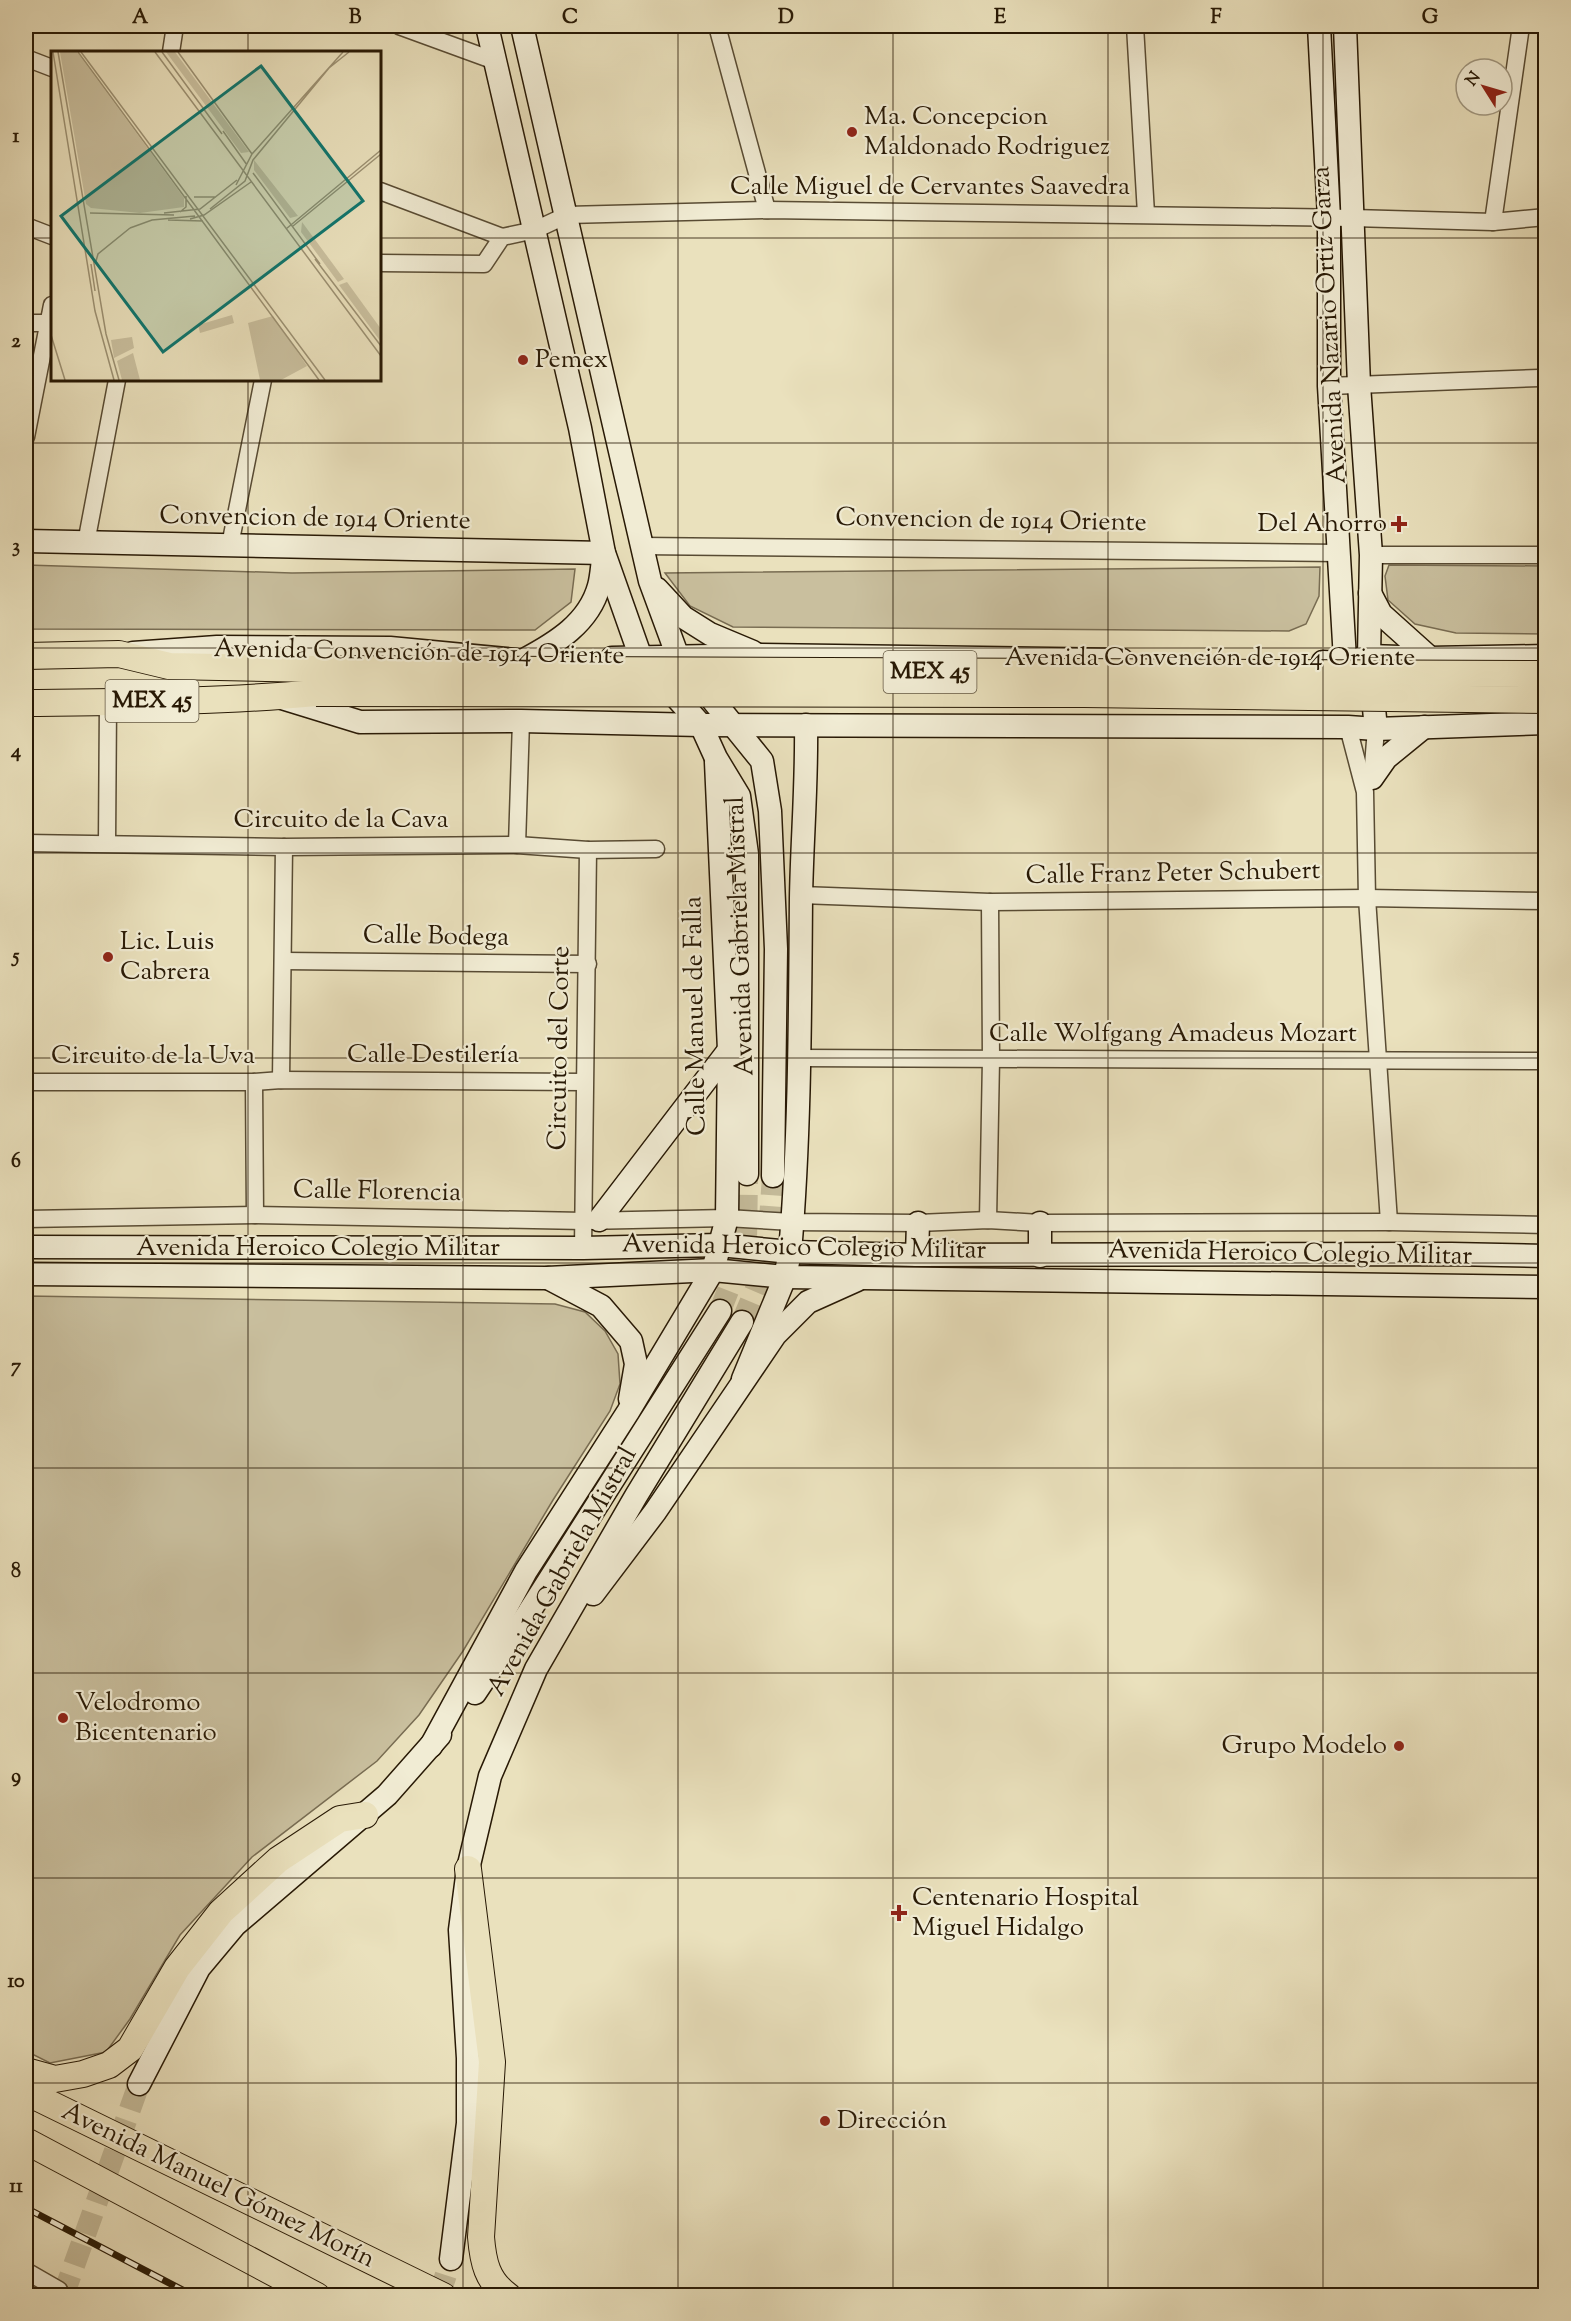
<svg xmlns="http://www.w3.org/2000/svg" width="1571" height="2321" font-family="'Sorts Mill Goudy',serif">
	<rect width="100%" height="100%" fill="#eae1bd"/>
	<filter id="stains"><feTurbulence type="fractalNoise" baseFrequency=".00333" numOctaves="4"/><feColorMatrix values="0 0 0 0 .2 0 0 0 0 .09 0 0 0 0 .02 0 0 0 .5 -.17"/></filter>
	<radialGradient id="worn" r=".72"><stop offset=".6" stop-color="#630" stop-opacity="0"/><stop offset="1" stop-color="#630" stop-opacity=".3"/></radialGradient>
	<!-- green -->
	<g fill="#c9bf9e" stroke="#786c52" stroke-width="1.5">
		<polygon points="26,565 292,573 575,569 571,602 535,630 26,629"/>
		<polygon points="1389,565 1545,566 1545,634 1456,633 1415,624 1388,600 1385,576"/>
		<polygon points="1320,567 1319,596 1306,624 1289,631 733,627 690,606 665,573"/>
		<polygon points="26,1296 555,1304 585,1312 605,1331 618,1354 620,1384 610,1411 553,1500 463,1651 419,1715 377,1761 252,1857 180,1935 130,2019 106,2052 50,2063 26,2051"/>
	</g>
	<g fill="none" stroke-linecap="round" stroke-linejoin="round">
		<!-- secondary-tunnel -->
		<g stroke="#c3b998" stroke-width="22" stroke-dasharray="22 11" stroke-linecap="butt">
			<polyline points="720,1311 746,1244 747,1174"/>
			<polyline points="742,1322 767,1263 773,1176"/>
			<polyline points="63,2296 139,2084"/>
			<polyline points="439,2296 451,2259"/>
		</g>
		<!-- street casing -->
		<g stroke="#584b33" stroke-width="19">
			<g id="street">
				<polyline points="399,26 495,61"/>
				<polyline points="717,26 767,210"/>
				<polyline points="1135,26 1146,214"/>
				<polyline points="171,52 175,26"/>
				<polyline points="26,58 52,68"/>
				<polyline points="380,191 502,237"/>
				<polyline points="1493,222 1521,26"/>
				<polyline points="26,226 52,236"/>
				<polyline points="380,263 484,264 502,237 535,230 567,215 767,210 1353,218 1493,222 1546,217"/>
				<polyline points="26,323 47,323"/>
				<polyline points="1329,386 1539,378"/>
				<polyline points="26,437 52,305"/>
				<polyline points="86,543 117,380"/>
				<polyline points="230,545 263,380"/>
				<polyline points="641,546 1339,553"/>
				<polyline points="1371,555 1546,555"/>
				<polyline points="1348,727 1365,792 1367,898 1389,1222"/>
				<polyline points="1372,778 1376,729"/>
				<polyline points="26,843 284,847 517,845 588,850 656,849"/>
				<polyline points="107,843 108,702"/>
				<polyline points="517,845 521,721"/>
				<polyline points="801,895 990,902 1367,898 1546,901"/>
				<polyline points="283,961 588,964"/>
				<polyline points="800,1058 1546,1061"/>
				<polyline points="281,1080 284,847"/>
				<polyline points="26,1082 254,1082 281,1080 584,1082"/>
				<polyline points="254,1082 255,1215"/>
				<polyline points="26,1219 255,1215 584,1221 727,1218 792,1222 918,1223 988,1220 1040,1223 1389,1222 1546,1225"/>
				<polyline points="988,1220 991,1059 990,902"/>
				<polyline points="583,1248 588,850"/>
				<polyline points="26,2271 59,2290 57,2296"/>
			</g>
		</g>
		<!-- secondary casing -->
		<g stroke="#281905" stroke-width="25">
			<g id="secondary">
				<polyline points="487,26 580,428 604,553 641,658 701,725 716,758 739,796 747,854 747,1174"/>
				<polyline points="522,26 650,581 678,657 762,761 770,811 776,949 773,1176"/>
				<polyline points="1319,26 1329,218 1329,386 1346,677"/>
				<polyline points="1345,26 1359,385 1371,555 1369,656 1376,729"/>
				<path d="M 26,541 L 604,553 C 602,563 602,575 599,586 C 589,623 556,643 524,660"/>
				<polyline points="657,589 683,617 710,634 753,652"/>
				<polyline points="1370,593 1381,614 1430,658"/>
				<polyline points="133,653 217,647 390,648 516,660"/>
				<polyline points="612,658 760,655 1122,660"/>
				<polyline points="1323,662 1345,663 1369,656 1430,658 1546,656"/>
				<polyline points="282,698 360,722 521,721 701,725 1348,727 1376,729 1546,723"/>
				<polyline points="1372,778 1386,758 1424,727"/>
				<polyline points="599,1220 729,1050"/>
				<polyline points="26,1247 583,1248 720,1245 790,1252 917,1255 1451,1254 1546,1256"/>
				<polyline points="917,1255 918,1223"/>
				<polyline points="1040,1256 1040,1223"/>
				<polyline points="26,1274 547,1278 713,1270 785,1277 1546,1287"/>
				<polyline points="548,1278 601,1306 631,1341 636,1364 630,1399"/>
				<path d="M 743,1379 L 785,1277 L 790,1252 C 800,1134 800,1016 801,898 C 802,840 807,783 806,725"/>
				<polyline points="593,1594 655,1512 775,1335 808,1302 857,1280"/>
				<polyline points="475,1693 529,1612 720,1311"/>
				<polyline points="431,1746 526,1571 628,1412 713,1270 727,1218 729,1050 716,762"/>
				<polyline points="139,2084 199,1968 235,1925 387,1795 440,1735"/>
				<polyline points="451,2259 468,2123 468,2058 460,1930 468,1869 490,1776 536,1669 636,1496 742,1322"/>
			</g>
		</g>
		<!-- primary casing -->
		<g stroke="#281905" stroke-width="28">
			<g id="primary">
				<polyline points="26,656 119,654 169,666 315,669"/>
				<path d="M 26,703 C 122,702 220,702 316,693"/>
				<path d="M 468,1869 L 492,2062 L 481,2237 C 483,2262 487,2281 508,2296"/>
				<polyline points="26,2071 55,2079 83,2074 109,2065 130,2049 177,1968 221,1912 278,1860 340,1819 365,1815"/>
				<polyline points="26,2092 443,2296"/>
				<polyline points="26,2141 317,2296"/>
			</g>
		</g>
		<!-- street -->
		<use href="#street" stroke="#f1ecd4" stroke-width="16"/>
		<!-- secondary -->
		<use href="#secondary" stroke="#f1ecd4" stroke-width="22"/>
		<!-- primary -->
		<use href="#primary" stroke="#eae1bd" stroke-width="26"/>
		<!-- rail casing -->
		<g stroke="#281905" stroke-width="7">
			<polyline id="rail" points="26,2208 194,2296"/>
		</g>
		<!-- rail -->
		<use href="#rail" stroke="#f1ecd4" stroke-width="4.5" stroke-dasharray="14" stroke-linecap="butt"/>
		<!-- primary-bridge casing -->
		<g stroke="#281905" stroke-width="28" stroke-linecap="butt">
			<g id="primary-bridge">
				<polyline points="315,669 1546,674"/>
				<polyline points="316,693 1084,694 1546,700"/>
			</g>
		</g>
		<!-- primary-bridge -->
		<use href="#primary-bridge" stroke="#eae1bd" stroke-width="26"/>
	</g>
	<!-- grid -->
	<path fill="none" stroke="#281905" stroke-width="1.5" stroke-opacity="0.55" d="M 248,26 L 248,52M 463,26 L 463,2296M 678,26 L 678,2296M 893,26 L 893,2296M 1108,26 L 1108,2296M 1323,26 L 1323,2296M 26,238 L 52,238M 380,238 L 1546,238M 248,380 L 248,2296M 26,443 L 1546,443M 26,648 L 1546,648M 26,853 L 1546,853M 26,1058 L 1546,1058M 26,1263 L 1546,1263M 26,1468 L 1546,1468M 26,1673 L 1546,1673M 26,1878 L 1546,1878M 26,2083 L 1546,2083"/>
	<!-- markers -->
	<g fill="#8f2418" stroke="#f1ecd4" stroke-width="2">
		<circle cx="852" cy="132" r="6"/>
		<circle cx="523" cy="360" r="6"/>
		<path d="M1396 515h6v6h6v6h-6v6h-6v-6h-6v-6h6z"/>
		<circle cx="108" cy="957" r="6"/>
		<circle cx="63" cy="1718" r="6"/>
		<circle cx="1399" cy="1746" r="6"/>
		<path d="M896 1904h6v6h6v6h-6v6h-6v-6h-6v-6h6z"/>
		<circle cx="825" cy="2121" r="6"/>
	</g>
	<g text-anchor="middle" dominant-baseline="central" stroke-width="4.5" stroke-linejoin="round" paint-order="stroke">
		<!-- shield labels -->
		<g fill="#f1ecd4" stroke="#645843" stroke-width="1.5">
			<rect x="883.5" y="651" width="93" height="42" rx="4.5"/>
			<rect x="105.5" y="680" width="93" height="42" rx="4.5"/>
		</g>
		<g font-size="24" font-weight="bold" fill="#281905">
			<text x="930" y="672">MEX 45</text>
			<text x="152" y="701">MEX 45</text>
		</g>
		<!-- poi labels -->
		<g font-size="26" fill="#281905" stroke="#f1ecd4" text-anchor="start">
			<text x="864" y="117">Ma. Concepcion<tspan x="864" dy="30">Maldonado Rodriguez</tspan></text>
			<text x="535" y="360">Pemex</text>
			<text x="1387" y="524" text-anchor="end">Del Ahorro</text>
			<text x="120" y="942">Lic. Luis<tspan x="120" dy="30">Cabrera</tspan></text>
			<text x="75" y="1703">Velodromo<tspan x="75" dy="30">Bicentenario</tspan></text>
			<text x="1387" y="1746" text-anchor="end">Grupo Modelo</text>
			<text x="912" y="1898">Centenario Hospital<tspan x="912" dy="30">Miguel Hidalgo</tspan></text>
			<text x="837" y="2121">Dirección</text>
		</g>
		<!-- street labels -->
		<g font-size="26" fill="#281905" stroke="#f1ecd4">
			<text x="930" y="187">Calle Miguel de Cervantes Saavedra</text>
			<text transform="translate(1330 325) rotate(-93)">Avenida Nazario Ortiz Garza</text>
			<text transform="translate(315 519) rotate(1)">Convencion de 1914 Oriente</text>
			<text transform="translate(991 521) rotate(1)">Convencion de 1914 Oriente</text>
			<text transform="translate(419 653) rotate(1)">Avenida Convención de 1914 Oriente</text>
			<text x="1210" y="658">Avenida Convención de 1914 Oriente</text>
			<text x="341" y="820">Circuito de la Cava</text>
			<text transform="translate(1173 874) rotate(-1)">Calle Franz Peter Schubert</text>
			<text transform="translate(741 936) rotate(-92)">Avenida Gabriela Mistral</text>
			<text transform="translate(436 937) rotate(1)">Calle Bodega</text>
			<text transform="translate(696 1016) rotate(-91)">Calle Manuel de Falla</text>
			<text x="1173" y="1034">Calle Wolfgang Amadeus Mozart</text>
			<text transform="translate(560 1048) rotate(-89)">Circuito del Corte</text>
			<text x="433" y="1055">Calle Destilería</text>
			<text x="153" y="1056">Circuito de la Uva</text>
			<text transform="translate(377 1192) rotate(1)">Calle Florencia</text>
			<text x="318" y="1248">Avenida Heroico Colegio Militar</text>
			<text transform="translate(804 1248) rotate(1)">Avenida Heroico Colegio Militar</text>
			<text transform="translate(1290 1254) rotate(1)">Avenida Heroico Colegio Militar</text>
			<text transform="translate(563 1572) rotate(-61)">Avenida Gabriela Mistral</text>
			<text transform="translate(218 2186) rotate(26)">Avenida Manuel Gómez Morín</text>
		</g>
	</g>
	<!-- overview -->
	<g transform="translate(51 51)">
		<rect width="330" height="330" fill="#eae1bd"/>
		<path d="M 9,1 L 26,1 L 133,147 L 133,156 L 89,162 L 40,157 L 35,153 ZM 115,1 L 124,1 L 198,101 L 190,102 ZM 203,109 L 247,165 L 239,167 L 203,119 ZM 251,171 L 293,228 L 287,231 L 250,181 ZM 296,231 L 330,278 L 330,291 L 288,234 ZM 181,264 L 183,272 L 149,282 L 147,274 ZM 222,265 L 256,315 L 230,329 L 209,329 L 197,272 ZM 81,286 L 83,297 L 63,307 L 60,289 ZM 82,302 L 89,329 L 71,329 L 66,310 Z" fill="#c9bf9e"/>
		<path fill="none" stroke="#9c9173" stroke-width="1.5" d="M 2,1 L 44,260 L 63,329M 7,1 L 55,283 L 68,329M 27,1 L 268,329M 30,1 L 274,329M 104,1 L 330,305M 111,1 L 171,83M 127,1 L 201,103M 172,80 L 196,114M 202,122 L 269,213M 185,134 L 201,103 L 292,1M 143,146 L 165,146M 159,158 L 194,130 L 202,109 L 278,17 L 298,1M 129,161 L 135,156 L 135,145M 39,162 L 123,164M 113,162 L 149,158 L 186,129M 139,168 L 153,164 L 200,131M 117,169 L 152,170M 242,175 L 330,103M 79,177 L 101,169 L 144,165M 235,178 L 330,99M 264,208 L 330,295M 45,210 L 47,203 L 79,177M 40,213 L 44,240M 0,284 L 14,329"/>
		<path fill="#0f766e" fill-opacity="0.15" stroke="#0f766e" stroke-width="3" d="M 210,15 L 312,150 L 112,301 L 10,165 Z"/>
		<rect width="330" height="330" fill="none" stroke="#281905" stroke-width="3"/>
	</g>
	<!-- margin -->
	<rect width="1571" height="2321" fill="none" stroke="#eae1bd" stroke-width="66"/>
	<!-- north arrow -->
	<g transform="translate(1484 87) rotate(307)"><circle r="28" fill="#f1ecd4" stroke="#a19881" stroke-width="1.5"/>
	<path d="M0-4.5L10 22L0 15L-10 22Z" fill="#8f2418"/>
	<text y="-9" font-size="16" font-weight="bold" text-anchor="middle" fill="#281905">N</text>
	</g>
	<rect x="33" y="33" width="1505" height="2255" fill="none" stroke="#281905" stroke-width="2"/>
	<g font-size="20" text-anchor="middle" font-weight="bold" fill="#281905">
		<text x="140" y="23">A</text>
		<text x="355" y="23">B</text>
		<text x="570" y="23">C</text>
		<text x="786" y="23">D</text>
		<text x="1000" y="23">E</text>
		<text x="1216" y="23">F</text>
		<text x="1430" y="23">G</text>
		<text x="16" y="142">1</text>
		<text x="16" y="347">2</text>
		<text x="16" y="552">3</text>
		<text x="16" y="757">4</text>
		<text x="16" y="962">5</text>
		<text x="16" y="1167">6</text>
		<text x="16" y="1372">7</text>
		<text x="16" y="1577">8</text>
		<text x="16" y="1782">9</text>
		<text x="16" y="1987">10</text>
		<text x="16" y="2192">11</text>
	</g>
	<rect width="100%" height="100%" filter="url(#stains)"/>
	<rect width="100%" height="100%" fill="url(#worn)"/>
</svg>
